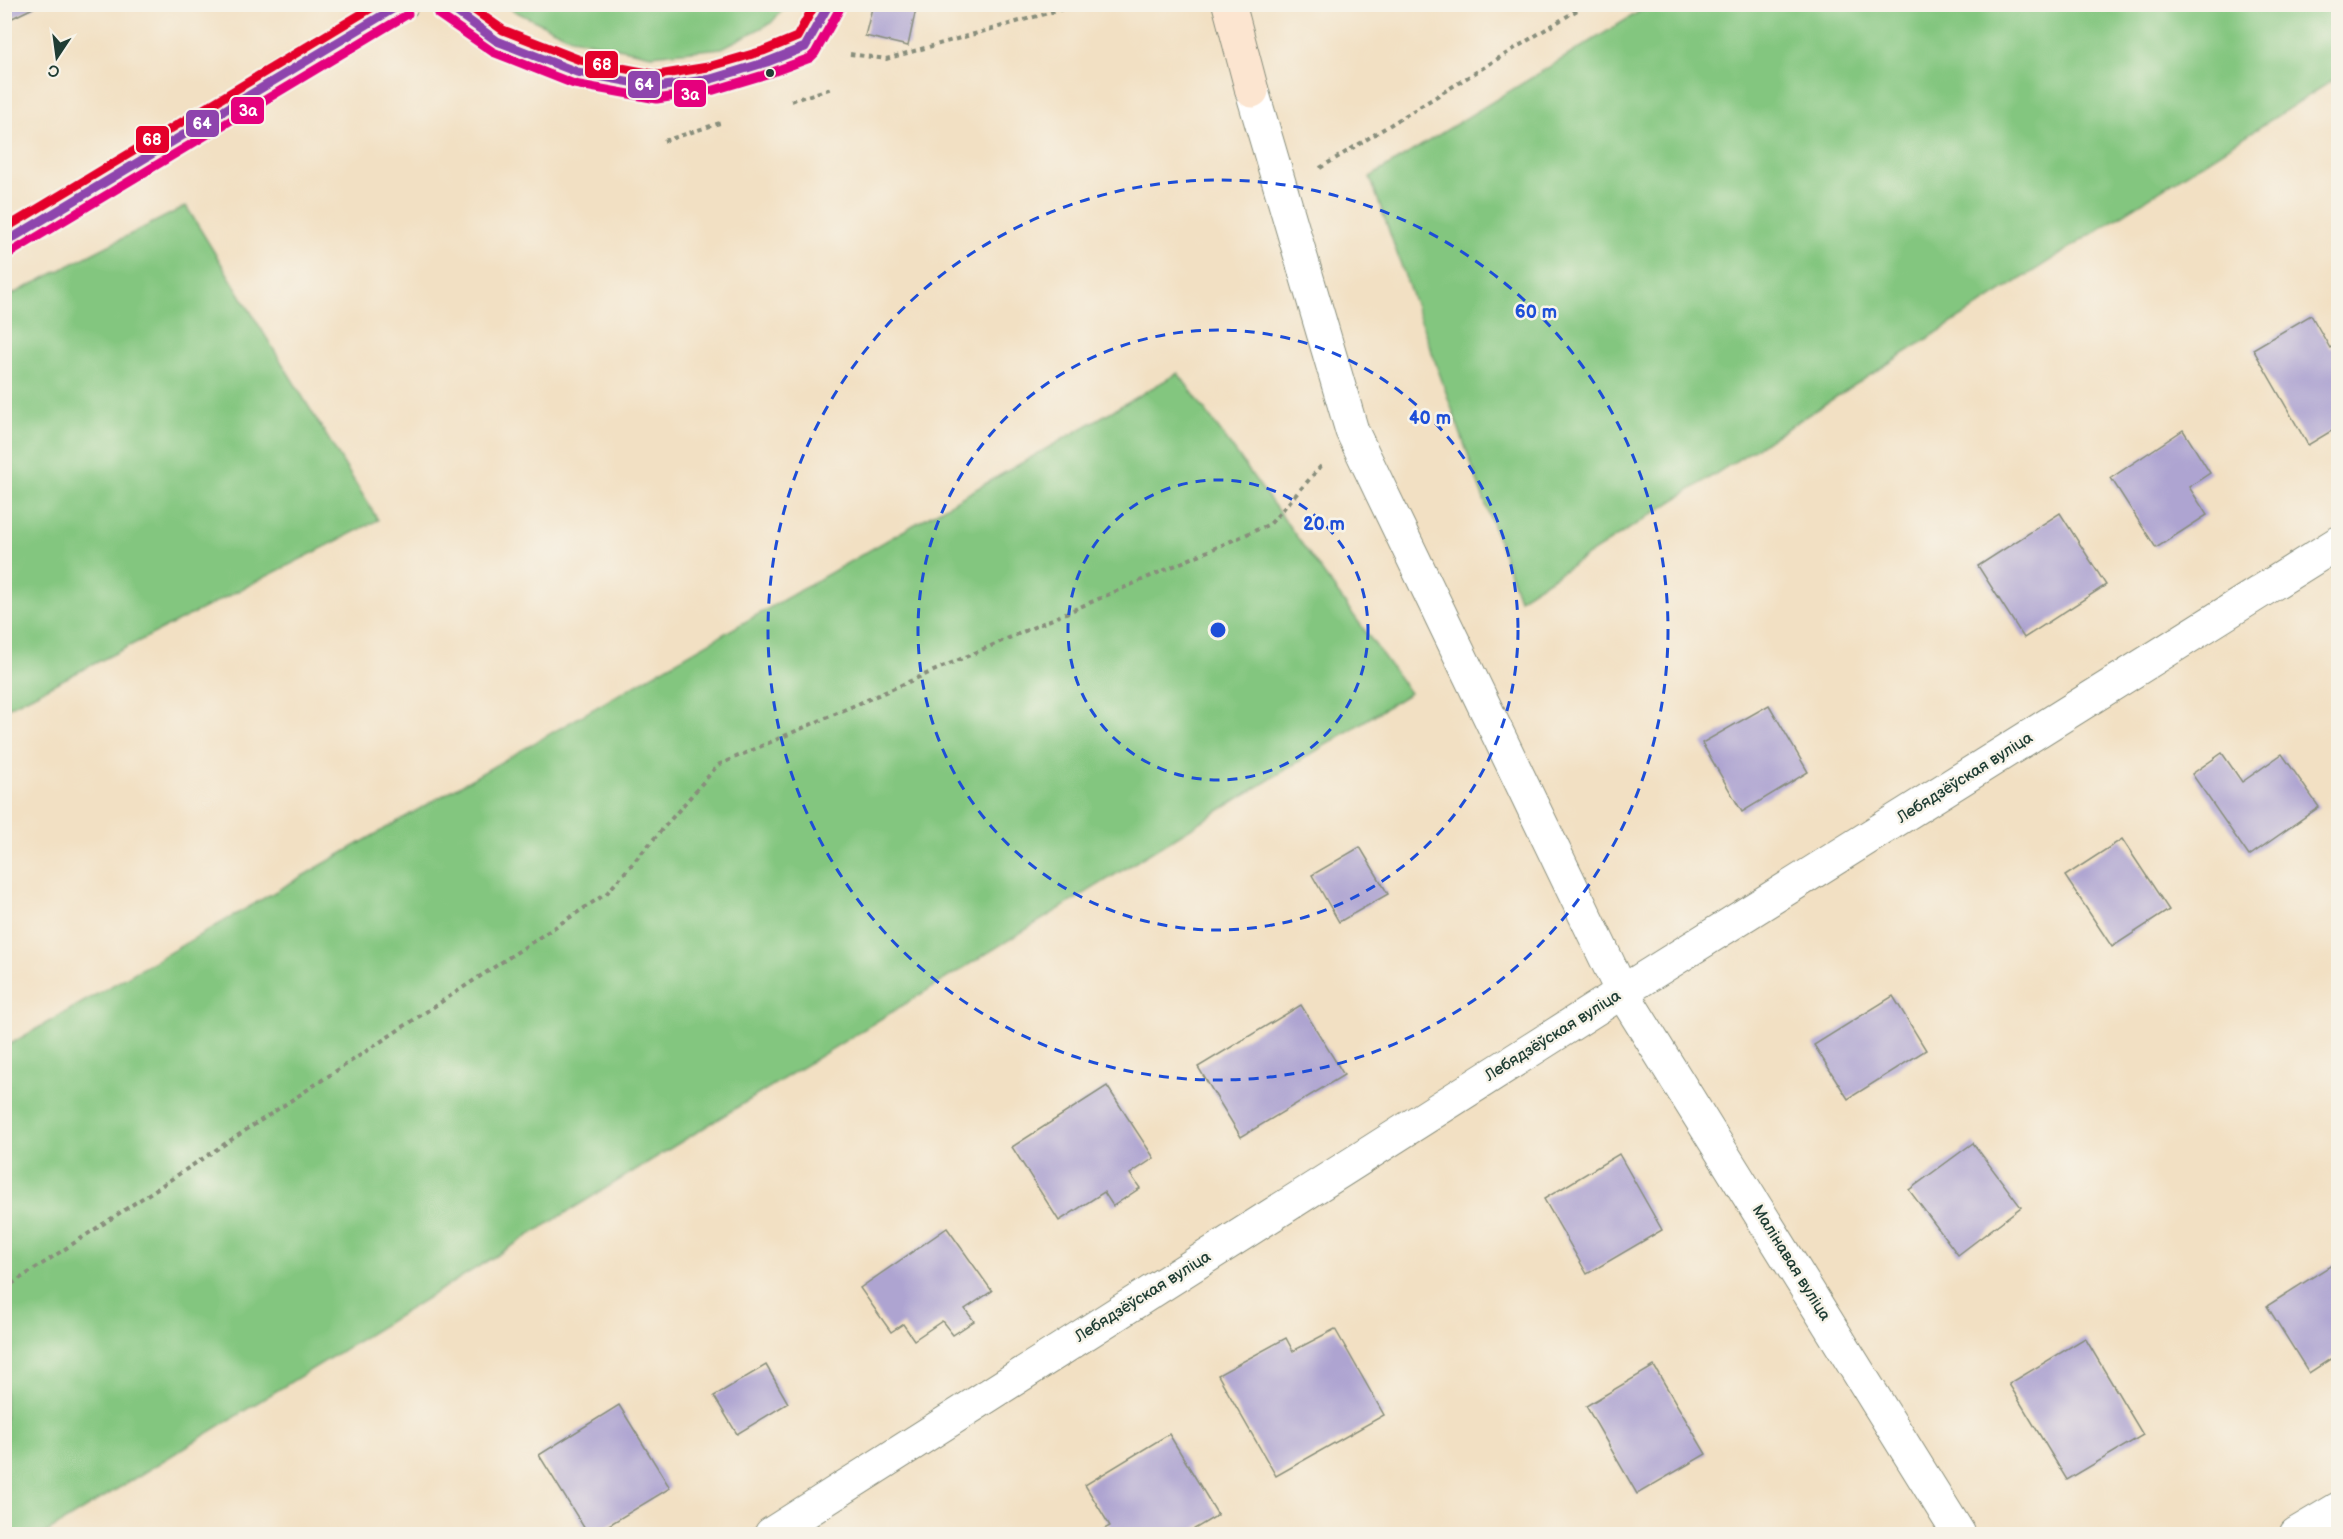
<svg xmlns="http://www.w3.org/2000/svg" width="2343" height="1539" font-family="'Balsamiq Sans',sans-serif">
	<rect width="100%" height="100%" fill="#f7f3e8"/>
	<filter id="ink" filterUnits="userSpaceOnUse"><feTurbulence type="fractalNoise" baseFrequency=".0167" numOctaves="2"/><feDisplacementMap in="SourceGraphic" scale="12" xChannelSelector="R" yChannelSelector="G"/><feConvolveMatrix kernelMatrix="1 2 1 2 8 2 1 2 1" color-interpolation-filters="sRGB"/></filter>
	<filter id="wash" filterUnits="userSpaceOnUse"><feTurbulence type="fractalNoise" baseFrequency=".008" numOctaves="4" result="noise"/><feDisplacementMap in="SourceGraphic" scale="24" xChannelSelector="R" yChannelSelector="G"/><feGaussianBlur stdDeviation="1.35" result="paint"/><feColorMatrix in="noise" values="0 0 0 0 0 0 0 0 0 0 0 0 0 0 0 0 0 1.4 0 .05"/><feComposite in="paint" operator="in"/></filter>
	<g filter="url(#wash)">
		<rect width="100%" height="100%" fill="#f2e0c3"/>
		<!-- green -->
		<g fill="#83c67f" stroke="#51825a" stroke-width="1.5">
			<polygon points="511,5 511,4 787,5 771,23 722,48 651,55 571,38 512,10"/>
			<polygon points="1650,5 2338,5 2338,77 1519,599 1370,177"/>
			<polygon points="186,206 378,520 5,709 5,298"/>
			<polygon points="1178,373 1410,693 44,1534 5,1534 5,1047"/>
		</g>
		<g id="blocks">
			<!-- building -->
			<g fill="#aea4d1">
				<polygon points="4,4 34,4 35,7 4,22"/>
				<polygon points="873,4 917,4 908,46 865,36"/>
				<polygon points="2311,315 2330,348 2338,343 2338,427 2308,445 2253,349"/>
				<polygon points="2183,430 2210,473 2189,487 2207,515 2156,548 2111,478"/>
				<polygon points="2060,513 2106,585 2024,638 1978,566"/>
				<polygon points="1769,705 1808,772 1742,812 1702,743"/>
				<polygon points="2222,753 2242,782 2282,754 2319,807 2249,856 2192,774"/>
				<polygon points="2122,839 2169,910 2112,947 2065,876"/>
				<polygon points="1360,847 1388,894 1339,922 1312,875"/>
				<polygon points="1893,996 1926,1050 1848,1099 1814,1045"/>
				<polygon points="1301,1005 1344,1075 1241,1137 1198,1067"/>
				<polygon points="1107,1086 1154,1158 1130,1174 1140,1188 1113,1206 1104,1192 1059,1221 1012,1147"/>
				<polygon points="1973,1143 2021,1207 1958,1255 1909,1190"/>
				<polygon points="1619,1154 1662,1230 1587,1274 1544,1199"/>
				<polygon points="947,1228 992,1291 965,1309 974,1321 953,1335 942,1321 914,1340 903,1324 891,1332 860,1288"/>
				<polygon points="2338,1261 2338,1354 2309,1373 2267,1306"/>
				<polygon points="1335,1329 1384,1415 1276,1476 1218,1375 1286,1338 1293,1351"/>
				<polygon points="2085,1338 2143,1435 2067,1480 2009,1384"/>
				<polygon points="766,1365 788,1403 737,1434 714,1396"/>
				<polygon points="1654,1366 1706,1454 1637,1494 1586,1406"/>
				<polygon points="619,1405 670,1488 594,1534 588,1534 539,1455"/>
				<polygon points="1169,1434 1218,1515 1186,1534 1095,1534 1110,1526 1085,1485"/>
			</g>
		</g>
	</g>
	<g filter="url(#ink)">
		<use href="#blocks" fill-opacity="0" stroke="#888e7c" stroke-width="1.5"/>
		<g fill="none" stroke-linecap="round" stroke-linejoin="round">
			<!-- lane casing -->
			<g stroke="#888e7c" stroke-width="32">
				<polyline id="lane" points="445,4 497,41 577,72 658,87 711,79 767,62 805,47 829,4"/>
			</g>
			<!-- street casing -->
			<g stroke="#888e7c" stroke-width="35">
				<g id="street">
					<polyline points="1252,91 1352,431 1622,992 1959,1534"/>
					<polyline points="771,1534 1622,992 2338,543"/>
					<polyline points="2296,1534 2338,1509"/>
				</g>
			</g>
			<!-- secondary casing -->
			<g stroke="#888e7c" stroke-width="35">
				<g id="secondary">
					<polyline points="1229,4 1252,91"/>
					<polyline points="4,243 402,4"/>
				</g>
			</g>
			<!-- path -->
			<g stroke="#888e7c" stroke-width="4" stroke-dasharray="4.5 4.5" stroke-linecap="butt">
				<polyline points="850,54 886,59 1080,4"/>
				<polyline points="791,101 832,88"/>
				<polyline points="664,141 723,122"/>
				<polyline points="1320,168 1587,4"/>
				<polyline points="4,1289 607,893 718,765 1270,524 1322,465"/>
			</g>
			<!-- lane -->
			<use href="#lane" stroke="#fff" stroke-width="30"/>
			<!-- street -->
			<use href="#street" stroke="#fff" stroke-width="33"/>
			<!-- secondary -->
			<use href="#secondary" stroke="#fce5d0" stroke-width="33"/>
			<!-- bus-1 casing -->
			<g stroke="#f7f3e8" stroke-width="14">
				<g id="bus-1">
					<polyline points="446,4 497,41 577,72 658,87 711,79 767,62 805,47 829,4"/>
					<polyline points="4,243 401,4"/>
				</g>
			</g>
			<!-- bus-2 casing -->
			<g stroke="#f7f3e8" stroke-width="14">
				<g id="bus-2">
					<polyline points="438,14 493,52 574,84 657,99 714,90 770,73 810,58 815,53 839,10"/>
					<polyline points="10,253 408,14"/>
				</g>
			</g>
			<!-- bus-3 casing -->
			<g stroke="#f7f3e8" stroke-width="14">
				<g id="bus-3">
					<polyline points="466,4 503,30 580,60 658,75 708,67 763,51 797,37 815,4"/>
					<polyline points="4,229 378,4"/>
				</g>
			</g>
			<!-- bus-1 -->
			<use href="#bus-1" stroke="#8e44ad" stroke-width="9"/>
			<!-- bus-2 -->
			<use href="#bus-2" stroke="#e5007d" stroke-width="9"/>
			<!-- bus-3 -->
			<use href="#bus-3" stroke="#e4002b" stroke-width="9"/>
		</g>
	</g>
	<!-- distance rings -->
	<g fill="none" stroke="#1d4ed8" stroke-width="3" stroke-dasharray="10 8">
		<circle cx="1218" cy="630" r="150"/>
		<circle cx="1218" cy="630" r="300"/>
		<circle cx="1218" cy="630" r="450"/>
	</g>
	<!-- markers -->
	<circle fill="#1f3d34" stroke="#f7f3e8" stroke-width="2" cx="770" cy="73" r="5"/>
	<g text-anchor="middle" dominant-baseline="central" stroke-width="5" stroke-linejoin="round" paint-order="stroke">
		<!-- street labels -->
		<g font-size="16" fill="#1f3d34" stroke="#f7f3e8">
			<text transform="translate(1965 778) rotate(-32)">Лебядзёўская вуліца</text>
			<text transform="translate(1553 1036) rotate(-32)">Лебядзёўская вуліца</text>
			<text transform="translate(1791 1263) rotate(58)">Малінавая вуліца</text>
			<text transform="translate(1143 1297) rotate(-32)">Лебядзёўская вуліца</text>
		</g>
	</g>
	<circle cx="1218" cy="630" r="9" fill="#1d4ed8" stroke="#f7f3e8" stroke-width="3"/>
	<g font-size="18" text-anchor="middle" font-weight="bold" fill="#1d4ed8" stroke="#f7f3e8" stroke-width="5" stroke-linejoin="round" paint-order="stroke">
		<text x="1536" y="318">60 m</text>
		<text x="1430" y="424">40 m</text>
		<text x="1324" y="530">20 m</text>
	</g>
	<g stroke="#f7f3e8" stroke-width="2">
		<rect x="584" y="50" width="35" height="29" rx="6" fill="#e4002b"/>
		<rect x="627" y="70" width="34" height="29" rx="6" fill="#8e44ad"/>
		<rect x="673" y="79" width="34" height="29" rx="6" fill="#e5007d"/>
		<rect x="230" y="96" width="35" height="29" rx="6" fill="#e5007d"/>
		<rect x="185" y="109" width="35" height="29" rx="6" fill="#8e44ad"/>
		<rect x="135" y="125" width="35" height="29" rx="6" fill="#e4002b"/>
	</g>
	<g font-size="16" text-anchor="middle" font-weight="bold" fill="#fff">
		<text x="602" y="70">68</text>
		<text x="644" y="90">64</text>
		<text x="690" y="100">3а</text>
		<text x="248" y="116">3а</text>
		<text x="202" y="129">64</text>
		<text x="152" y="145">68</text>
	</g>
	<!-- margin -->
	<rect width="2343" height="1539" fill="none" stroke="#f7f3e8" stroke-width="24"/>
	<!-- north arrow -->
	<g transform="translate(57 57) rotate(193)" stroke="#f7f3e8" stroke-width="4.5" paint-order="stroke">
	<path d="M0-4.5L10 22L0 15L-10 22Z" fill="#1f3d34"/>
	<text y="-9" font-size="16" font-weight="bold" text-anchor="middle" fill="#1f3d34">С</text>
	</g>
</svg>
